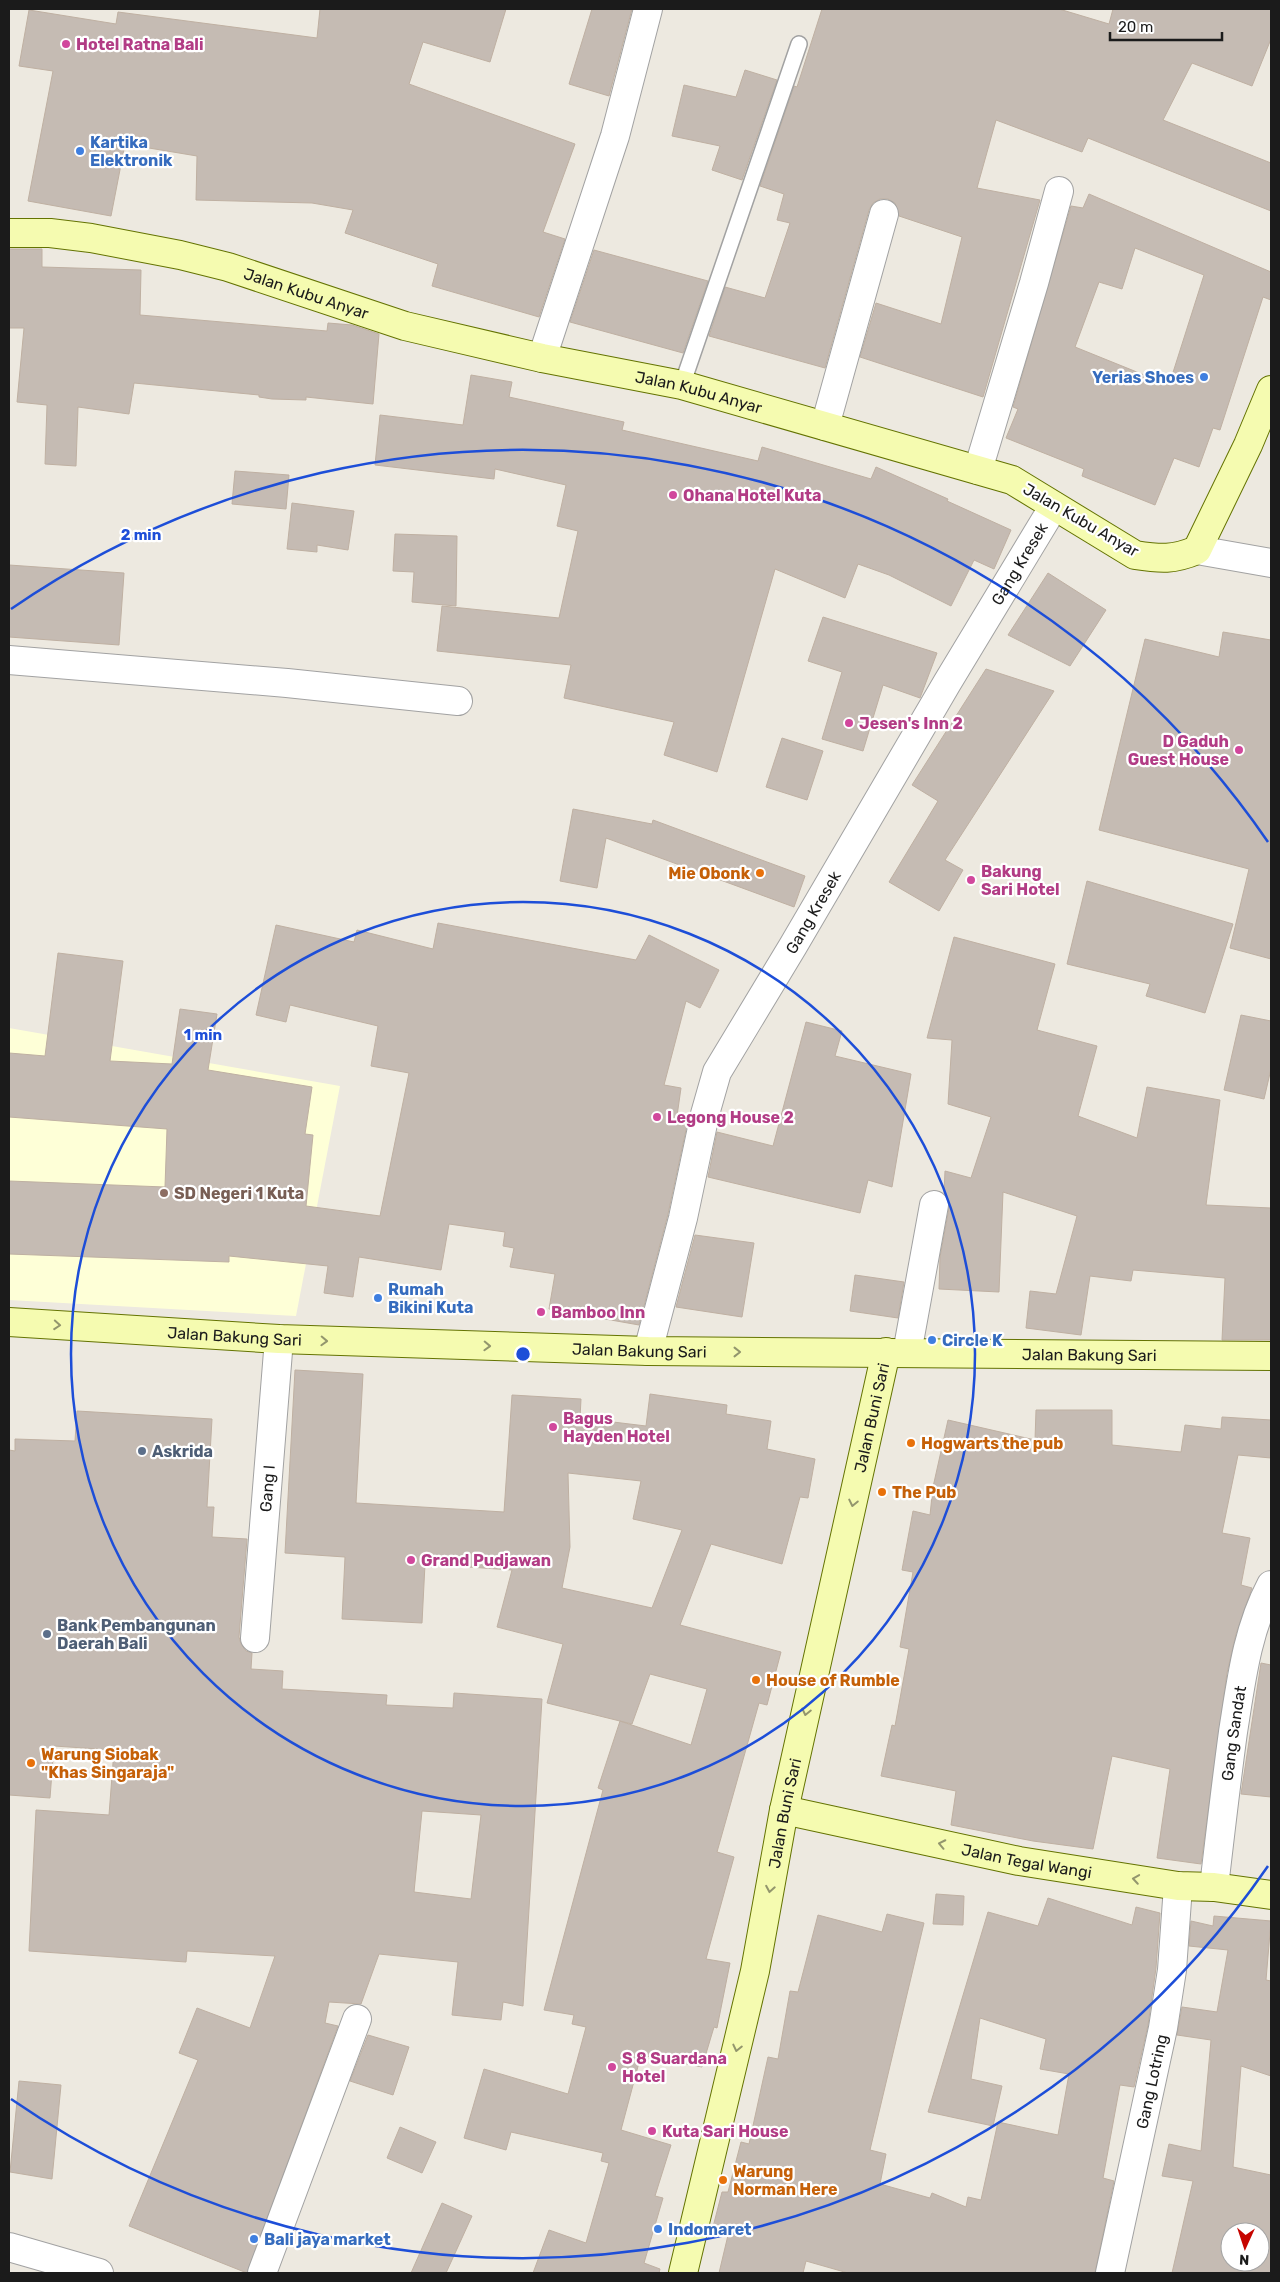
<svg xmlns="http://www.w3.org/2000/svg" width="1280" height="2282" font-family="Rubik,sans-serif">
	<rect width="100%" height="100%" fill="#ede9e0"/>
	<!-- education -->
	<polygon fill="#feffd7" points="9,1028 340,1086 296,1316 9,1300"/>
	<!-- building -->
	<g fill="#c5bbb3" stroke="#bfb0a2" fill-rule="evenodd">
		<polygon points="320,9 506,9 490,62 423,42 409,84 575,144 543,232 565,239 539,317 432,286 438,264 345,233 353,210 312,203 196,200 197,156 125,144 111,216 28,201 53,71 19,66 29,10 116,24 118,12 317,38"/>
		<polygon points="592,9 632,9 609,96 569,84"/>
		<polygon points="822,9 1059,9 1109,24 1113,9 1271,9 1271,39 1252,86 1192,63 1163,120 1271,163 1271,211 1088,138 1082,152 996,120 977,188 1040,200 983,397 860,357 876,303 941,324 962,237 899,216 895,203 888,199 880,199 873,203 869,210 825,368 709,336 725,287 765,298 790,223 777,220 784,194 760,186 794,86 797,87"/>
		<polygon points="745,70 777,80 742,180 712,170 720,146 672,136 684,85 736,97"/>
		<path d="M 1089,194 L 1271,272 L 1271,300 L 1263,297 L 1220,430 L 1213,428 L 1199,467 L 1174,458 L 1155,505 L 1082,476 L 1084,469 L 1006,438 L 1018,409 L 1013,407 L 1071,206 L 1083,208 ZM 1135,248 L 1204,275 L 1169,385 L 1075,347 L 1099,282 L 1122,289 Z"/>
		<polygon points="9,249 42,249 42,267 141,270 140,315 327,331 328,323 352,325 379,334 373,404 306,397 306,400 272,399 259,397 259,395 134,383 129,414 78,407 76,466 45,464 47,405 17,402 24,328 9,328"/>
		<polygon points="594,250 708,281 683,353 570,322"/>
		<polygon points="471,375 512,382 509,397 624,422 622,430 758,461 762,447 871,479 876,467 948,499 947,501 1011,530 994,569 974,560 951,606 889,575 858,564 845,598 775,569 717,772 664,755 674,722 564,698 571,665 437,651 442,606 559,618 578,531 557,526 566,485 495,469 494,479 375,465 380,415 463,425"/>
		<polygon points="235,471 289,475 286,509 232,504"/>
		<polygon points="292,503 354,511 348,550 317,545 317,552 287,549"/>
		<polygon points="395,534 457,536 456,606 412,602 414,572 393,571"/>
		<polygon points="9,565 124,573 119,645 9,637"/>
		<polygon points="1048,573 1106,610 1070,666 1008,635"/>
		<polygon points="823,617 937,653 920,698 883,685 863,751 822,739 842,672 808,661"/>
		<polygon points="1223,632 1271,640 1271,959 1230,948 1249,869 1099,830 1145,639 1219,657"/>
		<polygon points="986,669 1054,691 945,860 963,870 939,911 889,882 938,801 912,785"/>
		<polygon points="782,738 823,751 807,800 766,787"/>
		<polygon points="573,809 652,824 653,820 805,876 794,907 606,838 597,888 560,881"/>
		<polygon points="1087,881 1233,924 1205,1013 1146,996 1150,984 1067,964"/>
		<polygon points="438,923 636,960 649,935 719,970 700,1008 686,1001 664,1085 681,1088 676,1123 687,1125 668,1214 639,1325 549,1309 555,1274 510,1267 514,1248 503,1246 505,1232 449,1224 441,1270 359,1257 353,1297 324,1293 328,1266 229,1256 229,1262 9,1254 9,1181 165,1187 167,1129 9,1117 9,1053 45,1056 58,953 123,961 110,1061 172,1064 180,1009 217,1014 208,1070 312,1087 305,1134 313,1135 306,1206 380,1216 409,1073 371,1066 378,1026 290,1005 286,1022 256,1015 276,925 354,942 357,930 433,949"/>
		<polygon points="954,937 1055,964 1037,1030 1097,1046 1078,1116 1137,1138 1147,1087 1220,1100 1206,1205 1271,1208 1271,1340 1222,1340 1225,1278 1133,1270 1131,1281 1090,1276 1081,1335 1026,1328 1030,1291 1056,1294 1077,1216 1003,1192 999,1292 939,1289 940,1257 949,1208 948,1199 944,1193 945,1171 971,1178 991,1117 948,1104 952,1040 927,1038"/>
		<polygon points="1241,1015 1271,1021 1271,1069 1264,1099 1224,1090"/>
		<polygon points="806,1022 842,1031 835,1056 911,1074 892,1187 868,1180 860,1213 708,1177 717,1132 773,1146"/>
		<polygon points="695,1235 754,1243 742,1317 676,1307"/>
		<polygon points="855,1275 904,1282 898,1318 850,1311"/>
		<path d="M 295,1370 L 363,1374 L 356,1503 L 504,1512 L 512,1395 L 581,1399 L 580,1418 L 646,1426 L 650,1394 L 727,1405 L 726,1414 L 771,1421 L 767,1449 L 815,1459 L 808,1498 L 800,1497 L 782,1564 L 711,1544 L 680,1625 L 781,1652 L 767,1705 L 759,1703 L 717,1852 L 734,1857 L 706,1959 L 730,1963 L 717,2028 L 714,2027 L 702,2067 L 641,2055 L 621,2130 L 671,2145 L 655,2196 L 663,2198 L 644,2263 L 660,2269 L 659,2273 L 533,2273 L 549,2230 L 586,2243 L 609,2163 L 601,2161 L 603,2153 L 511,2132 L 506,2150 L 464,2138 L 484,2069 L 568,2094 L 586,2027 L 572,2024 L 574,2015 L 544,2010 L 603,1790 L 598,1788 L 620,1721 L 691,1745 L 707,1689 L 650,1674 L 632,1724 L 547,1703 L 563,1644 L 497,1627 L 512,1570 L 425,1564 L 422,1623 L 342,1619 L 345,1557 L 285,1553 ZM 568,1473 L 641,1481 L 633,1519 L 682,1530 L 652,1608 L 562,1588 L 570,1547 Z"/>
		<polygon points="1036,1410 1112,1410 1112,1445 1181,1452 1185,1425 1221,1429 1222,1417 1271,1420 1271,1458 1238,1455 1222,1533 1250,1538 1241,1585 1252,1588 1236,1634 1227,1673 1201,1864 1157,1858 1170,1769 1112,1756 1093,1849 1033,1841 951,1825 956,1791 881,1776 892,1725 895,1726 909,1649 900,1647 913,1572 902,1570 913,1511 930,1515 933,1487 948,1420 1035,1440"/>
		<path d="M 77,1411 L 212,1419 L 207,1507 L 214,1507 L 212,1537 L 247,1539 L 239,1637 L 241,1644 L 246,1651 L 252,1653 L 251,1669 L 283,1671 L 282,1689 L 387,1695 L 386,1705 L 453,1708 L 454,1693 L 542,1699 L 523,2006 L 503,2002 L 501,2020 L 452,2015 L 458,1962 L 379,1954 L 361,2004 L 329,2002 L 325,2023 L 338,2026 L 247,2273 L 129,2226 L 198,2060 L 179,2053 L 197,2008 L 250,2028 L 275,1956 L 187,1951 L 186,1962 L 29,1951 L 36,1810 L 109,1815 L 114,1750 L 54,1746 L 50,1798 L 9,1795 L 9,1450 L 15,1451 L 15,1439 L 75,1441 ZM 422,1811 L 481,1815 L 471,1899 L 414,1892 Z"/>
		<polygon points="1261,1663 1271,1665 1271,1797 1241,1794"/>
		<polygon points="936,1894 964,1896 963,1925 933,1924"/>
		<polygon points="1048,1898 1132,1925 1136,1907 1160,1913 1156,1968 1148,2025 1134,2087 1120,2085 1103,2178 1114,2181 1095,2273 848,2273 806,2261 803,2273 719,2273 729,2231 713,2227 722,2192 728,2192 741,2142 749,2144 768,2057 778,2059 790,1991 798,1992 818,1915 882,1932 887,1914 924,1923 870,2150 886,2154 880,2184 930,2198 932,2193 966,2207 968,2197 981,2200 998,2122 1058,2135 1069,2074 1040,2069 1046,2039 980,2018 971,2079 1002,2086 993,2126 928,2112 988,1912 1038,1926"/>
		<path d="M 1214,1916 L 1271,1921 L 1266,1980 L 1271,1981 L 1271,2076 L 1241,2066 L 1233,2167 L 1271,2175 L 1271,2273 L 1172,2273 L 1193,2181 L 1162,2176 L 1169,2144 L 1201,2151 L 1211,2040 L 1177,2035 L 1182,2007 L 1217,2012 L 1228,1950 L 1189,1946 L 1191,1921 L 1213,1926 ZM 1230,2232 L 1260,2232 L 1260,2262 L 1230,2262 Z"/>
		<polygon points="368,2035 409,2047 393,2095 350,2081"/>
		<polygon points="19,2081 61,2085 52,2179 10,2172"/>
		<polygon points="400,2127 436,2142 422,2173 387,2158"/>
		<polygon points="442,2203 472,2216 446,2273 411,2273"/>
	</g>
	<g fill="none" stroke-linecap="round" stroke-linejoin="round">
		<!-- lane casing -->
		<g stroke="#a2a2a2" stroke-width="18">
			<polyline id="lane" points="682,385 799,44"/>
		</g>
		<!-- street casing -->
		<g stroke="#a2a2a2" stroke-width="30">
			<g id="street">
				<polyline points="542,358 615,136 648,9"/>
				<polyline points="825,426 884,214"/>
				<polyline points="978,470 1034,283 1059,191"/>
				<polyline points="1197,550 1271,563"/>
				<polyline points="9,660 287,683 458,701"/>
				<path id="s1" d="M 648,1351 L 683,1218 L 705,1114 L 717,1072 L 793,946 L 947,683 L 1054,506"/>
				<polyline points="907,1353 934,1205"/>
				<path id="s2" d="M 255,1638 L 279,1339"/>
				<path id="s3" d="M 1214,1887 C 1220,1835 1226,1784 1233,1732 C 1241,1682 1247,1630 1271,1585"/>
				<polyline points="9,2247 99,2273"/>
				<polyline points="262,2273 357,2019"/>
				<path id="s4" d="M 1110,2273 L 1163,2028 L 1172,1970 L 1178,1886"/>
			</g>
		</g>
		<!-- secondary casing -->
		<g stroke="#647302" stroke-width="30">
			<g id="secondary">
				<path id="s5" d="M 9,233 L 50,233 L 91,238 L 180,255 L 228,267 L 405,326 L 542,358 L 682,385 L 1012,480 L 1135,555 C 1161,559 1173,560 1197,550 L 1248,445 L 1271,390"/>
				<path id="s6" d="M 9,1322 L 279,1339 L 648,1351 L 1271,1356"/>
				<path id="s7" d="M 784,1810 L 1019,1861 L 1178,1886 L 1214,1887 L 1271,1895"/>
				<path id="s8" d="M 683,2273 L 755,1971 L 784,1810 L 886,1352"/>
			</g>
		</g>
		<!-- lane -->
		<use href="#lane" stroke="#fff" stroke-width="15"/>
		<!-- street -->
		<use href="#street" stroke="#fff" stroke-width="28"/>
		<!-- secondary -->
		<use href="#secondary" stroke="#f5fbb0" stroke-width="28"/>
	</g>
	<!-- one-way arrows -->
	<defs><path id="oneway-chevron" d="M-2-3.5L2.5 0L-2 3.5" fill="none" stroke-width="1.6" stroke-linecap="round" stroke-linejoin="round" transform="scale(1.25)"/></defs>
	<g stroke="#93966d">
		<use href="#oneway-chevron" transform="translate(57 1325) rotate(4)"/>
		<use href="#oneway-chevron" transform="translate(324 1341) rotate(2)"/>
		<use href="#oneway-chevron" transform="translate(487 1346) rotate(2)"/>
		<use href="#oneway-chevron" transform="translate(737 1352)"/>
		<use href="#oneway-chevron" transform="translate(853 1503) rotate(102)"/>
		<use href="#oneway-chevron" transform="translate(806 1712) rotate(103)"/>
		<use href="#oneway-chevron" transform="translate(942 1844) rotate(-168)"/>
		<use href="#oneway-chevron" transform="translate(1136 1879) rotate(-171)"/>
		<use href="#oneway-chevron" transform="translate(770 1889) rotate(100)"/>
		<use href="#oneway-chevron" transform="translate(737 2048) rotate(103)"/>
	</g>
	<!-- distance rings -->
	<g fill="none" stroke="#1d4ed8" stroke-width="2.5">
		<circle cx="523" cy="1354" r="452"/>
		<path d="M1268 1866A904 904 0 0 1 11 2099M11 609A904 904 0 0 1 1268 842"/>
	</g>
	<!-- markers -->
	<g fill="#d1479c" stroke="#fff" stroke-width="2">
		<circle cx="66" cy="44" r="5"/>
		<circle cx="673" cy="495" r="5"/>
		<circle cx="849" cy="723" r="5"/>
		<circle cx="1239" cy="750" r="5"/>
		<circle cx="971" cy="880" r="5"/>
		<circle cx="657" cy="1117" r="5"/>
		<circle cx="541" cy="1312" r="5"/>
		<circle cx="553" cy="1427" r="5"/>
		<circle cx="411" cy="1560" r="5"/>
		<circle cx="612" cy="2067" r="5"/>
		<circle cx="652" cy="2131" r="5"/>
	</g>
	<g fill="#3f7fe0" stroke="#fff" stroke-width="2">
		<circle cx="80" cy="151" r="5"/>
		<circle cx="1204" cy="377" r="5"/>
		<circle cx="378" cy="1298" r="5"/>
		<circle cx="932" cy="1340" r="5"/>
		<circle cx="658" cy="2229" r="5"/>
		<circle cx="254" cy="2239" r="5"/>
	</g>
	<g fill="#e8710a" stroke="#fff" stroke-width="2">
		<circle cx="760" cy="873" r="5"/>
		<circle cx="911" cy="1443" r="5"/>
		<circle cx="882" cy="1492" r="5"/>
		<circle cx="756" cy="1680" r="5"/>
		<circle cx="31" cy="1763" r="5"/>
		<circle cx="723" cy="2180" r="5"/>
	</g>
	<circle fill="#8d6e63" stroke="#fff" stroke-width="2" cx="164" cy="1193" r="5"/>
	<g fill="#5c6f8a" stroke="#fff" stroke-width="2">
		<circle cx="142" cy="1451" r="5"/>
		<circle cx="47" cy="1634" r="5"/>
	</g>
	<g text-anchor="middle" dominant-baseline="central" stroke-width="4.5" stroke-linejoin="round" paint-order="stroke">
		<!-- hotel labels -->
		<g font-size="16" font-weight="bold" fill="#b23c85" stroke="#fff" text-anchor="start">
			<text x="76" y="44">Hotel Ratna Bali</text>
			<text x="683" y="495">Ohana Hotel Kuta</text>
			<text x="859" y="723">Jesen's Inn 2</text>
			<text x="1229" y="741" text-anchor="end">D Gaduh<tspan x="1229" dy="18">Guest House</tspan></text>
			<text x="981" y="871">Bakung<tspan x="981" dy="18">Sari Hotel</tspan></text>
			<text x="667" y="1117">Legong House 2</text>
			<text x="551" y="1312">Bamboo Inn</text>
			<text x="563" y="1418">Bagus<tspan x="563" dy="18">Hayden Hotel</tspan></text>
			<text x="421" y="1560">Grand Pudjawan</text>
			<text x="622" y="2058">S 8 Suardana<tspan x="622" dy="18">Hotel</tspan></text>
			<text x="662" y="2131">Kuta Sari House</text>
		</g>
		<!-- shop labels -->
		<g font-size="16" font-weight="bold" fill="#366cbe" stroke="#fff" text-anchor="start">
			<text x="90" y="142">Kartika<tspan x="90" dy="18">Elektronik</tspan></text>
			<text x="1194" y="377" text-anchor="end">Yerias Shoes</text>
			<text x="388" y="1289">Rumah<tspan x="388" dy="18">Bikini Kuta</tspan></text>
			<text x="942" y="1340">Circle K</text>
			<text x="668" y="2229">Indomaret</text>
			<text x="264" y="2239">Bali jaya market</text>
		</g>
		<!-- street labels -->
		<g font-size="16" fill="#1b1b1b" stroke="#fff">
			<text stroke="none"><textPath href="#s5" startOffset="305">Jalan Kubu Anyar</textPath></text>
			<text stroke="none"><textPath href="#s5" startOffset="710">Jalan Kubu Anyar</textPath></text>
			<text transform="translate(1081 520) rotate(30)">Jalan Kubu Anyar</text>
			<text stroke="none"><textPath href="#s1" startOffset="879">Gang Kresek</textPath></text>
			<text stroke="none"><textPath href="#s1" startOffset="474">Gang Kresek</textPath></text>
			<text stroke="none"><textPath href="#s6" startOffset="226">Jalan Bakung Sari</textPath></text>
			<text stroke="none"><textPath href="#s6" startOffset="631">Jalan Bakung Sari</textPath></text>
			<text stroke="none"><textPath href="#s6" startOffset="1081">Jalan Bakung Sari</textPath></text>
			<text stroke="none"><textPath href="#s8" startOffset="876">Jalan Buni Sari</textPath></text>
			<text stroke="none"><textPath href="#s2" startOffset="150">Gang I</textPath></text>
			<text stroke="none"><textPath href="#s3" startOffset="155">Gang Sandat</textPath></text>
			<text stroke="none"><textPath href="#s8" startOffset="471">Jalan Buni Sari</textPath></text>
			<text stroke="none"><textPath href="#s7" startOffset="248">Jalan Tegal Wangi</textPath></text>
			<text stroke="none"><textPath href="#s4" startOffset="196">Gang Lotring</textPath></text>
		</g>
		<!-- food labels -->
		<g font-size="16" font-weight="bold" fill="#c56008" stroke="#fff" text-anchor="start">
			<text x="750" y="873" text-anchor="end">Mie Obonk</text>
			<text x="921" y="1443">Hogwarts the pub</text>
			<text x="892" y="1492">The Pub</text>
			<text x="766" y="1680">House of Rumble</text>
			<text x="41" y="1754">Warung Siobak<tspan x="41" dy="18">"Khas Singaraja"</tspan></text>
			<text x="733" y="2171">Warung<tspan x="733" dy="18">Norman Here</tspan></text>
		</g>
		<!-- education labels -->
		<g font-size="16" font-weight="bold" fill="#785e54" stroke="#fff" text-anchor="start">
			<text x="174" y="1193">SD Negeri 1 Kuta</text>
		</g>
		<!-- service labels -->
		<g font-size="16" font-weight="bold" fill="#4e5e75" stroke="#fff" text-anchor="start">
			<text x="152" y="1451">Askrida</text>
			<text x="57" y="1625">Bank Pembangunan<tspan x="57" dy="18">Daerah Bali</tspan></text>
		</g>
	</g>
	<circle cx="523" cy="1354" r="8" fill="#1d4ed8" stroke="#fff" stroke-width="2.5"/>
	<g font-size="15" text-anchor="middle" font-weight="bold" fill="#1d4ed8" stroke="#fff" stroke-width="4.5" stroke-linejoin="round" paint-order="stroke">
		<text x="141" y="540">2 min</text>
		<text x="203" y="1040">1 min</text>
	</g>
	<!-- border -->
	<rect width="1280" height="2282" fill="none" stroke="#1b1b1b" stroke-width="20"/>
	<!-- north arrow -->
	<g transform="translate(1245 2247) rotate(183)"><circle r="24" fill="#ffffff" stroke="#a4a4a4"/>
	<path d="M0-4L9 19L0 12L-9 19Z" fill="#c60500"/>
	<text y="-8" font-size="14" font-weight="bold" text-anchor="middle" fill="#1b1b1b">N</text>
	</g>
	<!-- scale -->
	<path d="M1110 32v8h112v-8" fill="none" stroke="#1b1b1b" stroke-width="2.5"/>
	<text x="1118" y="32" font-size="15" fill="#1b1b1b" stroke="#ffffff" stroke-width="4" paint-order="stroke">20 m</text>
</svg>
